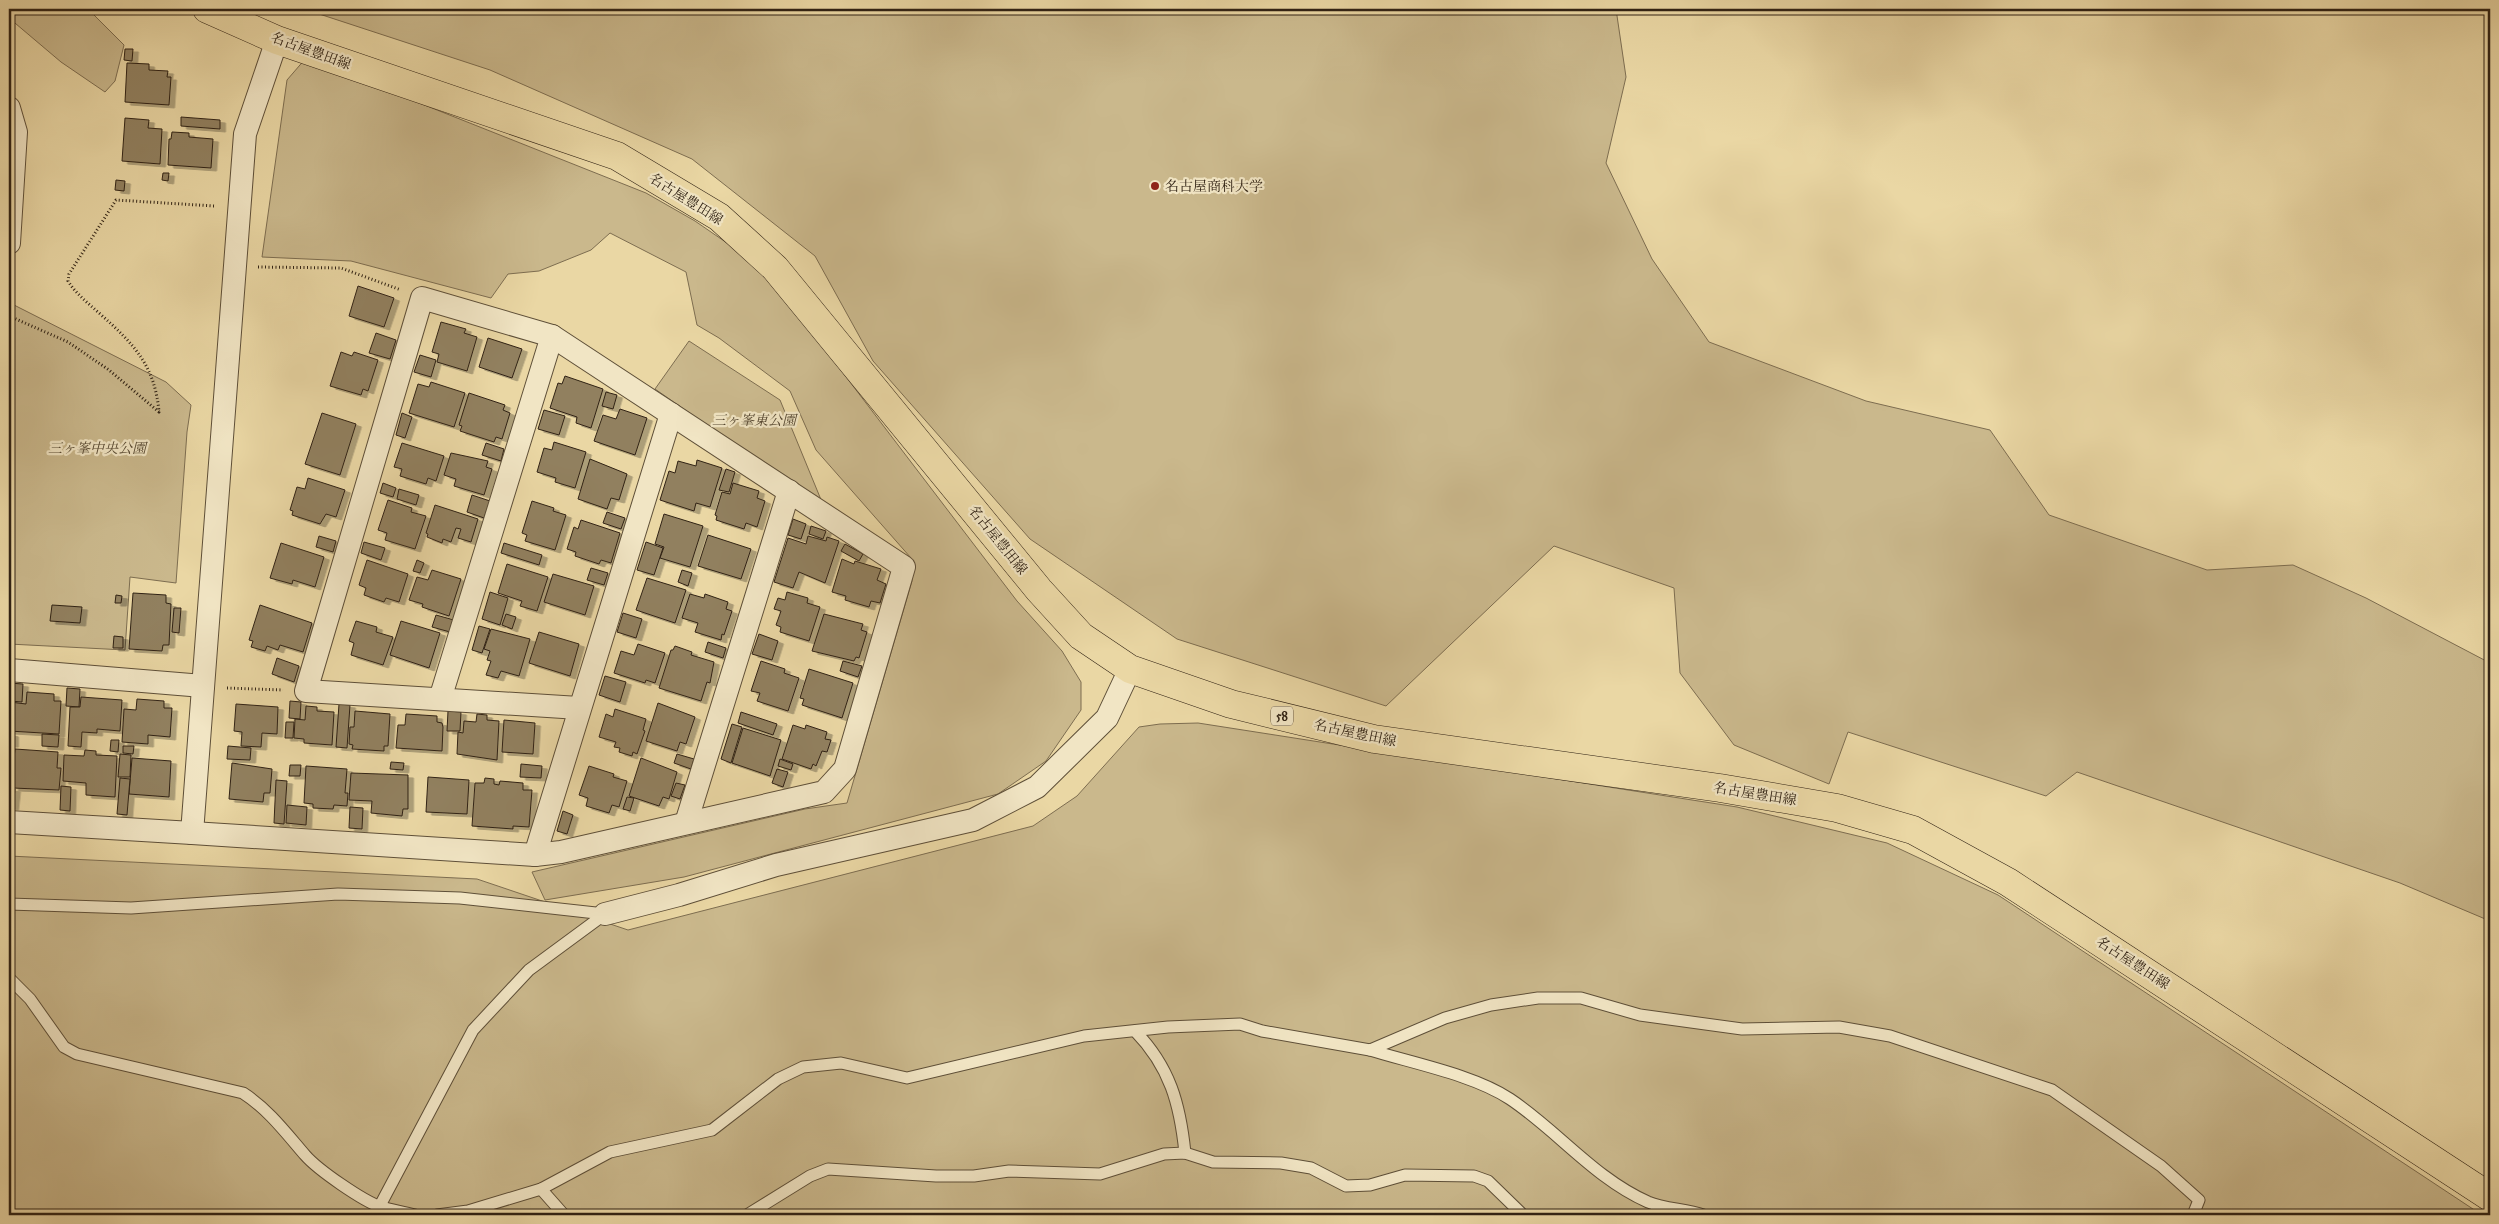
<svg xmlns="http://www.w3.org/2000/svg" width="2499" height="1224" font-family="'IM FELL Great Primer','Noto Serif JP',serif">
	<defs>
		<filter id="shadow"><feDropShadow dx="5.5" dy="3" stdDeviation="0" flood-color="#0004"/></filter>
	</defs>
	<rect width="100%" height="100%" fill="#ead7a4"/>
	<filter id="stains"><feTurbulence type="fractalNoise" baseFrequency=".004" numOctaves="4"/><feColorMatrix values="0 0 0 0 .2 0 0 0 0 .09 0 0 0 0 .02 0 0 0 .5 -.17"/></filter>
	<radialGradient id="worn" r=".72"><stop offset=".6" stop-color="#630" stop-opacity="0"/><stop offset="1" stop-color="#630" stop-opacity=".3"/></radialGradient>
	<!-- green -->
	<g fill="#cab88c" stroke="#7d6d50">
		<polygon points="9,9 88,9 124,45 115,81 105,92 61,62 9,18"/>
		<polygon points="304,9 1616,9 1626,77 1606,163 1652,259 1709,342 1866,401 1990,430 2049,515 2207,570 2293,565 2366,598 2490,663 2490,921 2400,883 2077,772 2046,796 1848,732 1829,784 1734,745 1680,673 1674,588 1554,546 1386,706 1177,639 1030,539 873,361 815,256 692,159 490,70"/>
		<polygon points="306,58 646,193 695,221 743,254 792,306 1017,601 1062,651 1081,682 1081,710 1046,761 998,794 684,877 545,900 532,872 805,809 847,803 912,581 911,558 816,450 790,391 719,338 697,325 686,272 610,233 591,250 539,271 508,274 491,298 351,261 262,257 287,80"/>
		<polygon points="14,305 166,382 191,405 187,432 176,583 130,577 125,650 9,644 9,419"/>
		<polygon points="689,341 780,400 824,507 655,389"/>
		<polygon points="1198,723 1737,807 1887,843 1998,895 2482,1215 9,1215 9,856 477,879 628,930 1033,826 1077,796 1139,727 1160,724"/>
	</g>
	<!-- building -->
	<g fill="#91805f" stroke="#302214" filter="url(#shadow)">
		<polygon points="125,49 133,49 132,61 124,60"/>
		<polygon points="127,63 149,64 149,70 168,71 167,77 171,77 169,105 125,102"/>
		<polygon points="181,117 220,120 220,129 181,126"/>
		<polygon points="125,118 149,120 148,128 162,129 160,164 122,161"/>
		<polygon points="172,132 189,133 189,137 213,139 211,168 168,165 169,139 171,139"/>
		<polygon points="163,173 169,173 168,181 162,180"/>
		<polygon points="116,180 125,181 124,191 115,190"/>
		<polygon points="358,286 394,298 384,327 349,316"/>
		<polygon points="441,322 466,329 464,333 477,337 467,371 437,362 439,354 432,352"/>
		<polygon points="376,333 396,340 390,359 369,353"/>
		<polygon points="488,338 522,349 512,378 479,367"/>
		<polygon points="341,352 352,356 354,352 378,360 368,391 363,389 361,395 330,386"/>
		<polygon points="420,355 436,360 431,377 414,372"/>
		<polygon points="565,376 603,389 591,428 576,423 577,417 550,408 558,383 562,384"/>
		<polygon points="431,382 465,393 454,427 409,413 418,384 429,387"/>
		<polygon points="606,392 617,395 613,409 602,406"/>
		<polygon points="469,393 505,405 503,410 510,413 502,439 496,437 494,442 460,431 462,426 459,425"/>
		<polygon points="620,409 647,418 635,455 594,441 603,415 616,419"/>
		<polygon points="544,410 565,416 559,435 538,429"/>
		<polygon points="322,413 356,424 340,475 305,464"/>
		<polygon points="402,413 412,417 405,438 396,435"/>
		<polygon points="554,442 586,452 575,488 555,482 556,478 537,472 544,448 552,450"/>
		<polygon points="402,443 444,456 436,481 428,478 426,484 400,476 402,469 394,467"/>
		<polygon points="486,443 504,449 501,461 482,455"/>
		<polygon points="451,453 488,461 486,467 492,469 484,495 454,486 456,479 444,475"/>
		<polygon points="590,459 627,474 619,500 611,498 607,509 578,499"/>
		<polygon points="697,460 722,468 710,507 696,503 694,511 660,500 669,471 675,473 678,461 696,466"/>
		<polygon points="726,469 735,472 729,492 719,490"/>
		<polygon points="308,478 345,490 336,517 326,514 320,524 292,515 293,511 290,510 297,487 305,489"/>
		<polygon points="383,483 396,488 393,497 380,493"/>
		<polygon points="733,483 759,491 757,498 765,501 757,527 746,523 744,529 716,520 717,516 715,515 722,492 730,494"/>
		<polygon points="399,489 419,495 416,505 397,499"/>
		<polygon points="472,495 490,501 484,518 467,512"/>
		<polygon points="388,500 412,508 411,512 426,516 415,549 385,540 387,533 378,530"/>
		<polygon points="532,501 554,508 553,511 566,515 555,550 525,541 527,535 522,533"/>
		<polygon points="435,505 478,519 471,542 458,538 461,529 456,528 451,542 443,539 442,543 427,537 428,534 426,533"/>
		<polygon points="607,512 625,518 621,529 603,523"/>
		<polygon points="664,514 703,526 690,567 660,558 664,547 655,544"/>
		<polygon points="793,519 806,524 801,539 788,535"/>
		<polygon points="581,520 620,533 611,563 601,560 599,564 575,556 576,552 567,549 574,527 578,529"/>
		<polygon points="811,526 826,531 823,539 809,534"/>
		<polygon points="708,535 751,549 741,579 698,566"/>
		<polygon points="319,536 336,541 333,552 316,547"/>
		<polygon points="808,536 826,541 827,537 839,541 825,583 799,572 793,588 774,582 788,538 806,544"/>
		<polygon points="364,542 385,548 381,560 361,553"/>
		<polygon points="646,542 663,548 654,575 637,570"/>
		<polygon points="281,543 324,557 315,587 293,580 292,584 270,578"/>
		<polygon points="504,543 542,555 539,565 501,553"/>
		<polygon points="845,544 863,554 859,561 841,551"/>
		<polygon points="842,559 854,564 855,561 881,569 877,580 886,584 880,603 871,601 869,607 845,600 846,596 832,592"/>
		<polygon points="367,560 408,574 399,602 386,598 384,602 364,595 366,588 359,585"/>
		<polygon points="417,560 424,563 420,573 413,571"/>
		<polygon points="507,564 548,577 537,611 520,606 522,601 498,593"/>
		<polygon points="591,568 608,573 604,585 587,580"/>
		<polygon points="432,570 461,579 449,616 422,607 423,604 409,600 417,577 428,580"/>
		<polygon points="682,570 692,573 688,586 678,582"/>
		<polygon points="553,574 594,586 585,615 544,602"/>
		<polygon points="647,578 686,590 675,623 636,610"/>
		<polygon points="490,592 508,598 500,625 482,619"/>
		<polygon points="787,592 808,598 807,603 820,607 809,641 780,632 781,627 776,625 781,611 774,609 778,598 785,600"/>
		<polygon points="133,593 166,595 166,603 171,604 169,645 163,645 162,651 129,649"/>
		<polygon points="690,594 704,598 705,594 728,602 726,609 732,611 724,635 722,634 721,640 695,632 698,623 682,618"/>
		<polygon points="116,595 122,596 121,603 115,603"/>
		<polygon points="52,605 82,607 80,623 50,621"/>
		<polygon points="260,605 312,623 303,652 280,645 278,650 267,646 265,651 251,647 253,641 249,640"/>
		<polygon points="174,608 181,608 179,633 172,632"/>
		<polygon points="623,613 642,619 636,638 617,632"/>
		<polygon points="506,614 516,617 512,629 502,625"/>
		<polygon points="824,614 863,624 861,630 867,632 859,658 856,657 854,661 812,651"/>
		<polygon points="436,615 454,620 450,632 432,627"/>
		<polygon points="356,621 377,627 376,632 393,637 383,665 351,655 354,643 349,641"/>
		<polygon points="401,621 440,633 429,668 390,655"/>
		<polygon points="479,626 490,629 482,653 472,650"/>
		<polygon points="491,629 530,639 519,676 501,671 498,678 486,675 491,661 487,660 490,651 484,649"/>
		<polygon points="539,632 579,644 570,676 529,663"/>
		<polygon points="759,634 778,641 772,660 752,654"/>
		<polygon points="114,636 123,637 123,648 113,648"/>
		<polygon points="708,642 726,648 723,658 705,652"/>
		<polygon points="638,644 665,653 655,683 646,680 645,683 614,673 621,651 634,655"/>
		<polygon points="675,646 692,652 691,655 714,662 710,683 707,682 701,701 659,688 671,650 673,650"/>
		<polygon points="277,658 299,666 294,682 272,674"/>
		<polygon points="761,661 785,669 784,673 799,678 788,711 757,701 760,693 751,691"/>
		<polygon points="843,661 862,666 858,677 840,671"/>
		<polygon points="809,669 853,683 842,718 802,705 804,699 800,698"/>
		<polygon points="605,676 626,682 620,702 599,695"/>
		<polygon points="9,683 23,684 22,702 9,701"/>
		<polygon points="67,688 80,689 79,707 66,706"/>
		<polygon points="27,692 54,694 54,701 61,701 59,734 9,731 10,702 26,704"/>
		<polygon points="81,697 122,700 120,731 97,729 97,733 82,732 81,747 68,746 70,707 80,707"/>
		<polygon points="137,699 164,701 164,708 172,708 170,737 148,735 148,744 122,742 124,709 136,710"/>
		<polygon points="290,701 301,702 300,719 289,718"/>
		<polygon points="658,703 695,717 686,744 680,742 677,751 646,741"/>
		<polygon points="236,704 278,707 277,734 262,733 261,747 241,746 242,732 234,731"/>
		<polygon points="339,704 350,705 347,748 336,747"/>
		<polygon points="306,706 317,707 317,711 334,712 332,745 304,743 304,739 294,738 295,719 305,720"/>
		<polygon points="615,709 646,719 643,730 645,731 637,754 633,752 632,756 619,752 620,748 614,747 616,742 599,737 606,714 613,717"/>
		<polygon points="355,711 390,714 388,746 384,746 384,751 352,749 353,745 349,744 350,727 354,727"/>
		<polygon points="448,711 461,712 460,731 447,731"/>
		<polygon points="741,712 777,724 773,735 738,723"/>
		<polygon points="406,714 437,716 437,722 442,723 443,727 442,751 396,748 398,725 405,725"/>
		<polygon points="477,714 487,715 487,720 499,721 497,760 457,754 458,732 463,733 464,721 476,722"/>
		<polygon points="504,720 535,723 533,754 502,752"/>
		<polygon points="286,722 294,722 293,738 285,738"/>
		<polygon points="732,724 742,727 731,763 721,759"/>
		<polygon points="793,725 805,729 806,725 827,732 825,739 831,740 827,752 822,751 816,766 813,764 811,769 782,759"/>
		<polygon points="743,728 781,740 770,776 732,763"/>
		<polygon points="9,733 13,734 13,744 9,744"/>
		<polygon points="42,734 59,735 58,747 42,746"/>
		<polygon points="111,740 119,740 118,752 110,751"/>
		<polygon points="123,746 134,746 133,754 123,753"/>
		<polygon points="228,746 251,748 250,760 227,759"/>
		<polygon points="9,747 12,747 11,756 9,756"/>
		<polygon points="15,749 58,752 57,768 61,768 59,790 13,788 13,782 9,781 9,759 14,759"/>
		<polygon points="85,750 96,751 96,755 117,756 115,797 86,795 86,783 63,781 64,755 84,756"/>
		<polygon points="120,754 131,755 130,777 118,777"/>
		<polygon points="677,754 694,759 691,769 674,763"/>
		<polygon points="132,758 171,761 169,797 129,794"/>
		<polygon points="641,758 677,772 669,799 663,797 659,806 629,796"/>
		<polygon points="780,759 793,764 791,770 778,766"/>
		<polygon points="391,762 404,763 403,770 390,769"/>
		<polygon points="232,763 272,769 270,793 264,793 263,802 229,799"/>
		<polygon points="521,764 542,766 541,778 520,777"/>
		<polygon points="290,765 301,765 300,776 289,776"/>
		<polygon points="306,766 347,769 345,793 348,793 347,806 334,805 333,809 313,808 313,804 304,803"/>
		<polygon points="589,766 614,774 613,777 627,781 619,807 612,805 609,813 586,806 588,798 579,795"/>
		<polygon points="777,769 788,772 783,787 772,783"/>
		<polygon points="351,773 408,775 408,809 403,809 402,816 371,813 372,801 349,800"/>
		<polygon points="428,777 469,780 467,814 426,812"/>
		<polygon points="120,778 130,779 127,815 117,814"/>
		<polygon points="485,778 494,779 494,784 499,785 500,781 523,783 523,790 532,790 529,827 513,826 513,829 472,826 475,783 484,783"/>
		<polygon points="276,780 287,781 284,824 274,823"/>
		<polygon points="676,783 685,785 680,799 671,796"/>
		<polygon points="61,786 71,787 70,811 60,810"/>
		<polygon points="9,788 15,789 13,807 9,806"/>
		<polygon points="627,797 634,798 630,811 623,809"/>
		<polygon points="287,805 307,807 306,825 286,823"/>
		<polygon points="350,807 363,808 362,829 349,828"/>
		<polygon points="563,811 573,815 567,834 557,831"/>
	</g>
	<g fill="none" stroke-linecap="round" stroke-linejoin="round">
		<!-- service casing -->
		<g stroke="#5e4f38" stroke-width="13">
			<g id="service">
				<polyline points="9,904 131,908 338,894 460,898 605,914"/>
				<path d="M 9,978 L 30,999 L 64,1047 L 77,1054 L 243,1093 C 268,1109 286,1133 305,1155 C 318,1170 363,1201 381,1207 C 392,1210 404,1212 415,1215"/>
				<path d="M 1135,1031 C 1170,1067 1180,1104 1185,1153"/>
				<path d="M 1370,1050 C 1412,1063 1474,1075 1510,1099 C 1558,1131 1594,1178 1648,1202 C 1665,1209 1686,1209 1703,1215"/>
				<polyline points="541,1189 564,1215"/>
				<polyline points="375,1215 473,1030 529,970 605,914"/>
				<polyline points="437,1215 468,1211 541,1189 610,1152 712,1130 778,1079 803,1067 841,1063 907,1078 1084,1036 1168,1027 1240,1024 1262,1031 1370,1050 1445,1018 1491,1005 1538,998 1581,998 1640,1015 1742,1029 1839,1027 1890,1036 2052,1090 2161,1166 2199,1200 2193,1215"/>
				<polyline points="747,1215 810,1176 828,1169 936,1176 974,1176 1009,1171 1100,1174 1164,1154 1185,1153 1213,1162 1281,1163 1311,1168 1346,1186 1370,1185 1405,1175 1474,1176 1488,1181 1523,1215"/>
			</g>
		</g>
		<!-- minor casing -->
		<g stroke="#5e4f38" stroke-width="24">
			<g id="minor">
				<polyline points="9,108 16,132 9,243"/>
				<polyline points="9,670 203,686"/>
				<polyline points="440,699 552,336"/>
				<polyline points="9,822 192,833 245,134 277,40"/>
				<polyline points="686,823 789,491"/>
				<polyline points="192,833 535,855 561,852 824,792 845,769 904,567 552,336 422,298 306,691 579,708"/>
				<polyline points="535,855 671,414"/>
				<polyline points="605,914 679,895 776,865 973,820 1037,787 1107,718 1130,669"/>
			</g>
		</g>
		<!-- primary casing -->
		<g stroke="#302214" stroke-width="29">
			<polyline id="primary" points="207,9 277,40 617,156 719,217 775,268 1039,590 1081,636 1130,669 1231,704 1374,739 1720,788 1837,808 1913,830 2008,882 2490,1197"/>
		</g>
		<!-- path -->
		<g stroke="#302214" stroke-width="3" stroke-dasharray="1 2.5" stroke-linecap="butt">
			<polyline points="258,267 341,268 401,290"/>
			<path d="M 9,316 L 68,342 L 109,370 L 159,412 C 155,365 133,343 99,313 C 88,303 76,294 68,281 L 69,274 L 116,200 L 214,206"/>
			<polyline points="227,688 283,690"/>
		</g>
		<!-- service -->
		<use href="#service" stroke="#f1e5c4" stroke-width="11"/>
		<!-- minor -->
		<use href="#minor" stroke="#f1e5c4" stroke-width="22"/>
		<!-- primary -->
		<use href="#primary" stroke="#ead7a4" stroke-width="28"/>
	</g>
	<!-- markers -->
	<circle fill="#8f2418" stroke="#f1e5c4" stroke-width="2" cx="1155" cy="186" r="5"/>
	<g text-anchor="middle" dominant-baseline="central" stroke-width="4.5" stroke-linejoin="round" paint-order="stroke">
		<!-- shield labels -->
		<rect fill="#f1e5c4" stroke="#6a5c49" stroke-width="1" x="1271" y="706.5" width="22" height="19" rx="4"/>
		<g font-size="12" font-weight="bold" fill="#302214">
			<text x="1282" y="716">58</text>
		</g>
		<!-- street labels -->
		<g font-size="14" fill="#302214" stroke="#f1e5c4">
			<text transform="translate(311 51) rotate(20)">名古屋豊田線</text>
			<text transform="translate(686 199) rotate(32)">名古屋豊田線</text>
			<text transform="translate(998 540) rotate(51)">名古屋豊田線</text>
			<text transform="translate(1355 733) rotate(12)">名古屋豊田線</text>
			<text transform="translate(1755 794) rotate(9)">名古屋豊田線</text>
			<text transform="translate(2133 963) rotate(33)">名古屋豊田線</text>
		</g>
		<!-- poi labels -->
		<g font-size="14" fill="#302214" stroke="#f1e5c4" text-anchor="start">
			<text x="1165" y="186">名古屋商科大学</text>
		</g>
		<!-- park labels -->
		<g font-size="14" font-style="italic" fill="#564832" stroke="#f1e5c4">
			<text x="754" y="420">三ヶ峯東公園</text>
			<text x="97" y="448">三ヶ峯中央公園</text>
		</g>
	</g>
	<!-- margin -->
	<rect width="2499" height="1224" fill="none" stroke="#ead7a4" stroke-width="30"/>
	<rect x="10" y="10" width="2479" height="1204" fill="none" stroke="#302214" stroke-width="2.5"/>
	<rect x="15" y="15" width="2469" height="1194" fill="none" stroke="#302214"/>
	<rect width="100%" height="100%" filter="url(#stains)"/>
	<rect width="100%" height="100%" fill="url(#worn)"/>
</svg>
